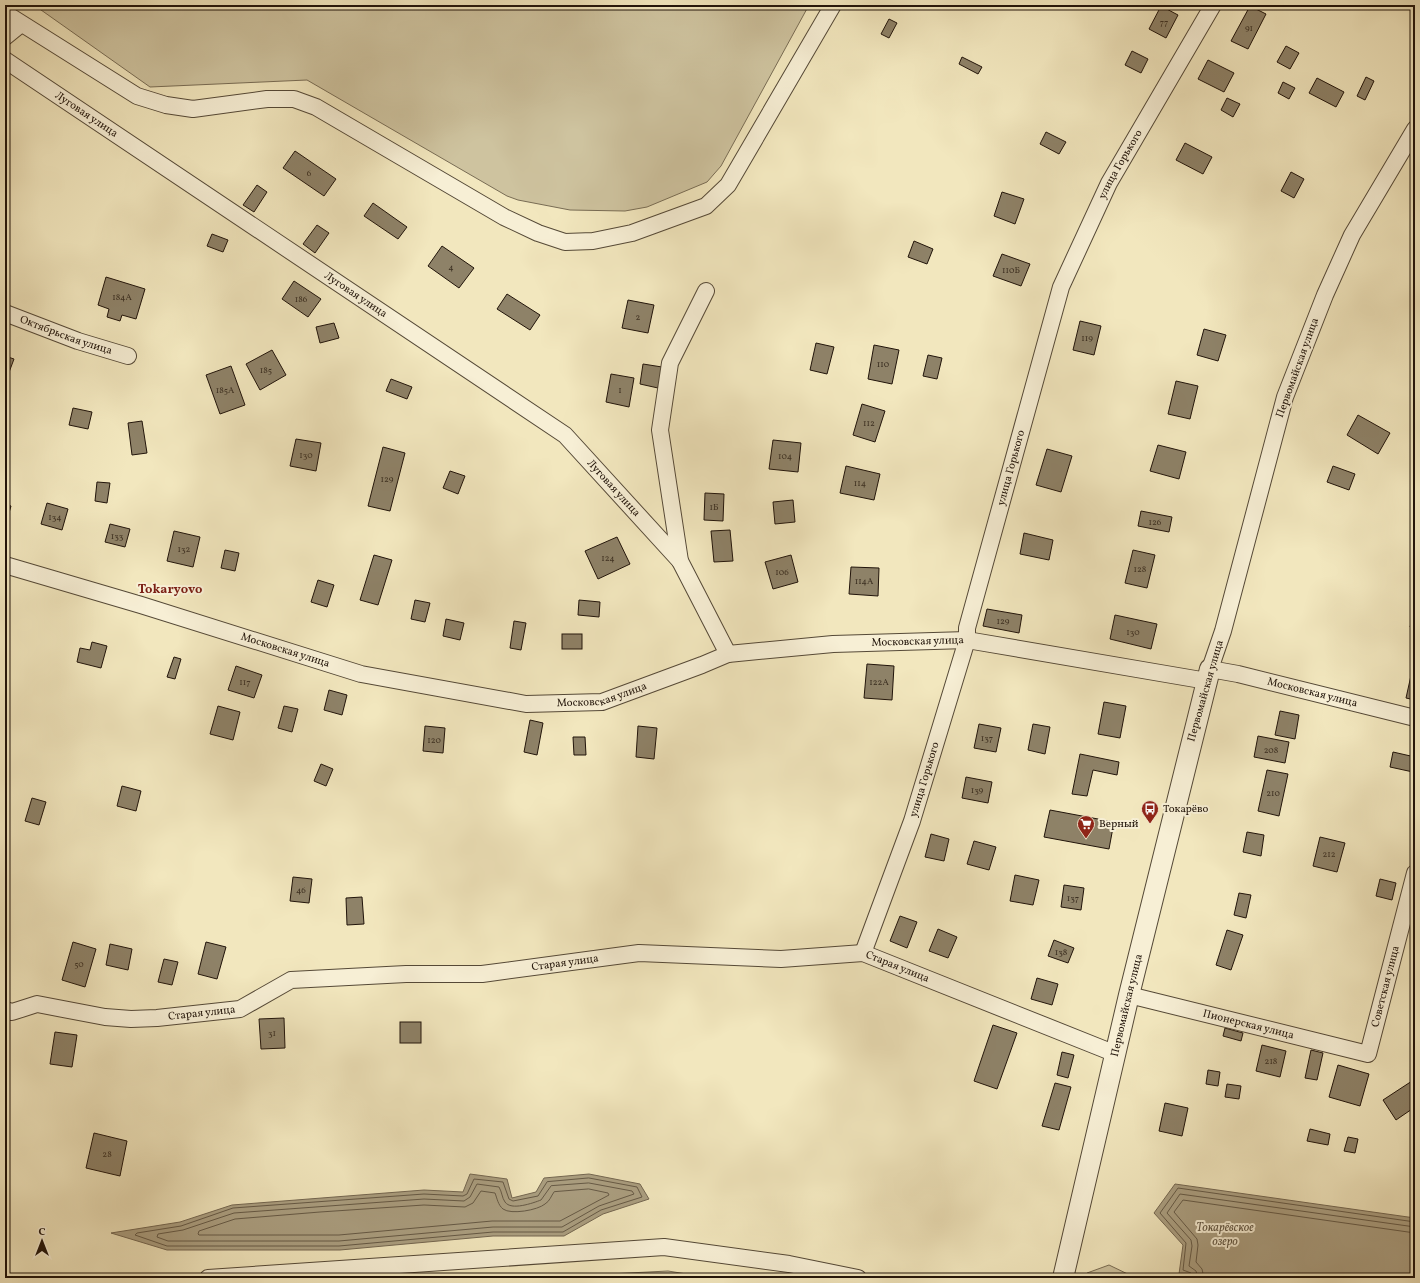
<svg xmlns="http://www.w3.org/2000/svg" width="1420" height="1283" font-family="Vollkorn,serif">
	<rect width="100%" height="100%" fill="#f2e7be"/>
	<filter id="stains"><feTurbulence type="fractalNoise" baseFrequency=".005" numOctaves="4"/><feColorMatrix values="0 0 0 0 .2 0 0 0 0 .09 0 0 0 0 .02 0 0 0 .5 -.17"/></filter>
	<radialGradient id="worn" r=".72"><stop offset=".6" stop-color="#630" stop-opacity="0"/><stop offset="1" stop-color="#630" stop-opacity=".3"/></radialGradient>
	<!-- green -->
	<g fill="#cec39f" stroke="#786c54">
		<polygon points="34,5 809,5 721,166 707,182 647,207 625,211 570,210 518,200 507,196 307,80 150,87"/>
		<polygon points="1109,1265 1136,1278 1086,1278 1087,1273"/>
		<polygon points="668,1271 711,1278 530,1278"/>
	</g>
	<!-- water -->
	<g fill="#ab9f81" stroke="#746751">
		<polygon points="470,1174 507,1179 512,1198 536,1192 544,1178 589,1174 640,1184 649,1199 603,1214 564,1236 493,1236 340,1250 167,1250 111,1233 180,1222 232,1205 424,1190 463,1192"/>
		<polygon points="1175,1184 1415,1218 1415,1278 1197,1278 1179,1274 1183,1245 1154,1213"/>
	</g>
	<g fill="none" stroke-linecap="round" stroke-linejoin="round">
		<!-- shore -->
		<g stroke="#665a46" stroke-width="1">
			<polygon points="589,1178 637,1187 642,1197 601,1210 563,1232 493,1232 339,1246 167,1246 135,1235 137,1233 181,1226 233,1208 424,1194 463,1196 467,1194 474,1179 503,1182 509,1199 513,1201 538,1196 547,1182"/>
			<path d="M 589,1183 L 632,1191 L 634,1194 L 599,1206 L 562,1227 L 493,1227 L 339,1241 L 168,1241 L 157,1237 L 158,1234 L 183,1230 L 234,1213 L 424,1199 L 464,1201 L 470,1197 L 477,1184 L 499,1187 C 502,1192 502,1198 505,1202 C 511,1211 533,1203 541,1200 L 551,1186 Z"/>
			<path d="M 589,1189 L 608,1193 L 609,1195 L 560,1221 L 492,1221 L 339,1235 L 199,1235 L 198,1234 L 199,1231 L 235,1219 L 320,1212 L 424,1205 L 465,1207 L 473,1203 L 481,1191 L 495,1193 C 497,1198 498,1205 503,1209 C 511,1215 538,1210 545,1204 C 550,1201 551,1196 554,1192 Z"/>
			<polyline points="1193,1278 1191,1273 1183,1270 1186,1243 1160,1213 1178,1188 1415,1222"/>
			<polyline points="1198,1278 1196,1271 1189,1266 1192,1246 1191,1240 1167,1213 1180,1194 1415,1227"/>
			<polyline points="1204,1278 1202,1269 1196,1262 1198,1245 1197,1239 1174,1212 1183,1200 1415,1233"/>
		</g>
	</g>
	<!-- building -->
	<g fill="#8e8268" stroke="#21140a">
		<polygon points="1161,6 1178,15 1166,38 1149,29"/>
		<polygon points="1250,6 1266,14 1248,49 1231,41"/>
		<polygon points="889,19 897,23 889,38 881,34"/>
		<polygon points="1286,46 1299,53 1290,69 1277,62"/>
		<polygon points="1132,51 1148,59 1141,73 1125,65"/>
		<polygon points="962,57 982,67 978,74 959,64"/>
		<polygon points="1208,60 1234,73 1224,92 1198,79"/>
		<polygon points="1366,77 1374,81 1365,100 1357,96"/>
		<polygon points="1317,78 1344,92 1336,107 1309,93"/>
		<polygon points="1283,82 1295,88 1289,99 1278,93"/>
		<polygon points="1227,98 1240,104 1233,117 1221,110"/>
		<polygon points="1046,132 1066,142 1059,154 1040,144"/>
		<polygon points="1185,143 1212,157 1203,174 1176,160"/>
		<polygon points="295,151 336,179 324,196 283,168"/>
		<polygon points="1291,172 1304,179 1294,198 1281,191"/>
		<polygon points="257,185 267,192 254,212 243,205"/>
		<polygon points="1002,192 1024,199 1015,224 994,216"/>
		<polygon points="373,203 407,227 398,239 364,216"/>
		<polygon points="317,225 329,233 315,253 303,244"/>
		<polygon points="212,234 228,240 223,252 207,246"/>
		<polygon points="914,241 933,249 927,264 908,257"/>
		<polygon points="442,246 474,268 459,288 428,266"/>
		<polygon points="1002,254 1030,264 1021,286 993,276"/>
		<polygon points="106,277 145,289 136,319 122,315 120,321 107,317 109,309 98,305"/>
		<polygon points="294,281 321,299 308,317 282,299"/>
		<polygon points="507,294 540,315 530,330 497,309"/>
		<polygon points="628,300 654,305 648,333 622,328"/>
		<polygon points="1080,321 1101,326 1094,355 1073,350"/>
		<polygon points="334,323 339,338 320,343 316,327"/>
		<polygon points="1204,329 1226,335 1218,361 1197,355"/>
		<polygon points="816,343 834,347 827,374 810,370"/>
		<polygon points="874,345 899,350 892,384 868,379"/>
		<polygon points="272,350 286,375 260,390 246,364"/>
		<polygon points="928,355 942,358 937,379 923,376"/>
		<polygon points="5,356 14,359 5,383"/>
		<polygon points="643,364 662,367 658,388 640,384"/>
		<polygon points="231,366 245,405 220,414 206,375"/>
		<polygon points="611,374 634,378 629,407 606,402"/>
		<polygon points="391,379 412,387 407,399 386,391"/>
		<polygon points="1176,381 1198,386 1190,419 1168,414"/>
		<polygon points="862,404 885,411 875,442 853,435"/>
		<polygon points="73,408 92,412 88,429 69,425"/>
		<polygon points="1358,415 1390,433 1378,454 1347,435"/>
		<polygon points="142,421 147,453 132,455 128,423"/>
		<polygon points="296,439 321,443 316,471 290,466"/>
		<polygon points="773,440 801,443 798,472 769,469"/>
		<polygon points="1158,445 1186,452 1179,479 1150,471"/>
		<polygon points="383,447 405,453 390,511 368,506"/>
		<polygon points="1047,449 1072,456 1061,492 1036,485"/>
		<polygon points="846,466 880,474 874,500 840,493"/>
		<polygon points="1333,466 1355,474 1349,490 1327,482"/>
		<polygon points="450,471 465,476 458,494 443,488"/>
		<polygon points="97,482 110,483 107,503 95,501"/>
		<polygon points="705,493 724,494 723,521 704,520"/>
		<polygon points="793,500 795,522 775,524 773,502"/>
		<polygon points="47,503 68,509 62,530 41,524"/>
		<polygon points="5,504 11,506 5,527"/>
		<polygon points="1141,511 1172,517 1169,532 1138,526"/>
		<polygon points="110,524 130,529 125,547 105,542"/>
		<polygon points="730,530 733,561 714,562 711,531"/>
		<polygon points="174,531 200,537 193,567 167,561"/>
		<polygon points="1024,533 1053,540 1049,560 1020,554"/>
		<polygon points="617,537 630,564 598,579 585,551"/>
		<polygon points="225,550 239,553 235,571 221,568"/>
		<polygon points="1133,550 1155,555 1147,588 1125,583"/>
		<polygon points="374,555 392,560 378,605 360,600"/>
		<polygon points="791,555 798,582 773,589 765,562"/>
		<polygon points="851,567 879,568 878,596 849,594"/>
		<polygon points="318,580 334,585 327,607 311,602"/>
		<polygon points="415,600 430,603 425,622 411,619"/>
		<polygon points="579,600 600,602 599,617 578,615"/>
		<polygon points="987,609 1022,615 1019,633 983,626"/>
		<polygon points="1415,610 1415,628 1410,627"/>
		<polygon points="1115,615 1157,624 1151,649 1110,639"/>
		<polygon points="446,619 464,623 460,640 443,636"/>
		<polygon points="514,621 526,623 521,650 510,648"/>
		<rect x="562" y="634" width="20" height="15"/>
		<polygon points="92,642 107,646 101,668 77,662 80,648 90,650"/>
		<polygon points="174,657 181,659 175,679 167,677"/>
		<polygon points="1414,662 1415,662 1415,700 1406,698"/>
		<polygon points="867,664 894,666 892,700 864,698"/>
		<polygon points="236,666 262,675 254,698 228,690"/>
		<polygon points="329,690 347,695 342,715 324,710"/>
		<polygon points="1104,702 1126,706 1120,738 1098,734"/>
		<polygon points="218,706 240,712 233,740 210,734"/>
		<polygon points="284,706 298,709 292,732 278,728"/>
		<polygon points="1280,711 1299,715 1295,739 1275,735"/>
		<polygon points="530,720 543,723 537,755 524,752"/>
		<polygon points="979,724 1001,728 996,752 974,748"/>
		<polygon points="1033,724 1050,727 1045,754 1028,750"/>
		<polygon points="425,726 445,728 443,753 423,751"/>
		<polygon points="638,726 657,728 654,759 636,757"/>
		<polygon points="1258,736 1289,742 1285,763 1254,757"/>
		<polygon points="573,737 585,737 586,755 574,755"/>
		<polygon points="1393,752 1415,757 1413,772 1390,767"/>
		<polygon points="1080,754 1119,762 1117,775 1093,770 1087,796 1072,794"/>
		<polygon points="321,764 333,769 326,786 314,781"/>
		<polygon points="1267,770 1288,774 1279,816 1258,811"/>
		<polygon points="966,777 992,782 988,803 962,798"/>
		<polygon points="122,786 141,791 136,811 117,806"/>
		<polygon points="32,798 46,802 39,825 25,821"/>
		<polygon points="1050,810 1114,822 1109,849 1044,837"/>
		<polygon points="1247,832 1264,835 1261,856 1243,852"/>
		<polygon points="931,834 949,839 944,861 925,857"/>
		<polygon points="1320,837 1345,843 1337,872 1313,866"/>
		<polygon points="974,841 996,847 989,870 967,864"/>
		<polygon points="1015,875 1039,880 1033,905 1010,901"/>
		<polygon points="293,877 312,879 309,903 290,901"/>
		<polygon points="1380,879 1396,883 1392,900 1376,896"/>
		<polygon points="1064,885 1084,888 1081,910 1061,907"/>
		<polygon points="1239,893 1251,895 1246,918 1234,915"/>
		<polygon points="362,897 364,924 347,925 346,898"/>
		<polygon points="900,916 917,922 907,948 890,941"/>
		<polygon points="938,929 957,937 948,958 929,951"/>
		<polygon points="1227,930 1243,935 1231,970 1216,965"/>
		<polygon points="1054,940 1074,948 1068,963 1048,956"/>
		<polygon points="73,942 96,949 85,987 62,980"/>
		<polygon points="206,942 226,947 217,979 198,974"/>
		<polygon points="110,944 132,949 128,970 106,965"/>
		<polygon points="164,959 178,962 172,985 158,982"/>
		<polygon points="1037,978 1058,984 1052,1005 1031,999"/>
		<polygon points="284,1018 285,1048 261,1049 259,1019"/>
		<rect x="400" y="1022" width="21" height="21"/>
		<polygon points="993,1025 1017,1033 997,1089 974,1081"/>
		<polygon points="1225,1028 1243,1033 1241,1041 1223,1036"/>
		<polygon points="55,1032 77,1035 72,1067 50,1064"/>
		<polygon points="1262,1045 1286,1051 1280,1077 1256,1071"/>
		<polygon points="1311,1050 1323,1053 1317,1080 1305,1078"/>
		<polygon points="1062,1052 1074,1055 1068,1078 1057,1075"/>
		<polygon points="1338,1065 1369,1074 1360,1106 1329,1097"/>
		<polygon points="1208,1070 1220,1072 1218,1086 1206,1084"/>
		<polygon points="1412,1081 1415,1085 1415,1107 1396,1120 1383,1100"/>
		<polygon points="1055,1083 1071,1087 1059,1130 1042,1126"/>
		<polygon points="1227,1084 1241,1086 1239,1099 1225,1097"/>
		<polygon points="1165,1103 1188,1108 1182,1136 1159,1131"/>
		<polygon points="1310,1129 1330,1134 1328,1145 1307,1141"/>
		<polygon points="94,1133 127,1141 120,1176 86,1168"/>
		<polygon points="1348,1137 1358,1139 1355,1153 1344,1151"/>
	</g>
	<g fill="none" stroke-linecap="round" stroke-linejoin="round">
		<!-- minor casing -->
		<g stroke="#554937" stroke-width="18">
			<g id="minor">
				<polyline points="5,13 137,96 166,105 193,109 267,99 294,99 316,107 504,217 538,233 565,242 593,241 632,233 706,206 728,185 833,5"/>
				<polyline points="5,37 21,24"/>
				<path id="s1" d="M 5,60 L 565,435 L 680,561"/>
				<path id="s2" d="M 1415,129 L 1352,235 L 1325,295 L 1285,397 L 1223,631 L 1210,669 L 1238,674 L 1415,718"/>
				<polyline points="706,291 670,363 660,430 680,561 728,654"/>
				<path id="s3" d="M 5,313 L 78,341 L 128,356"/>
				<path id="s4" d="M 5,565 L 141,605 L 361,674 L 526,704 L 602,702 L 702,665 L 728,654 L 833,644 L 967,640 L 1207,681"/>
				<path id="s5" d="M 863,953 L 912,821 L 967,640 L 967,628 L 1061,287 L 1109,183 L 1213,5"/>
				<path id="s6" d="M 1129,995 L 1368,1054 L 1415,873"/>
				<path id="s7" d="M 5,1010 L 12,1012 L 37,1004 L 105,1017 L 131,1019 L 157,1018 L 240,1009 L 291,980 L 406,974 L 482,974 L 639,953 L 781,959 L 863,953 L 1116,1054"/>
				<polyline points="208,1278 664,1247 789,1264 858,1278"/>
			</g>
		</g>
		<!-- tertiary casing -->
		<g stroke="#554937" stroke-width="22">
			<g id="tertiary">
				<path id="s8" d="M 1063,1278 L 1129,995 L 1210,669"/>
			</g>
		</g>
		<!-- minor -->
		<use href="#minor" stroke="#f7efd5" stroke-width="16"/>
		<!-- tertiary -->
		<use href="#tertiary" stroke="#f7efd5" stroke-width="20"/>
	</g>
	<!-- icons -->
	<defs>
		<g id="bus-pin" transform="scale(0.9)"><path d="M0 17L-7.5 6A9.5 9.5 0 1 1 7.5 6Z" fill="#8f2418" stroke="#f7efd5"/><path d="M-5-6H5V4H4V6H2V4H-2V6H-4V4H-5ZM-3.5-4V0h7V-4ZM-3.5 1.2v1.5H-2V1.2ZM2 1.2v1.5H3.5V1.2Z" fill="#fff"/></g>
		<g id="supermarket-pin" transform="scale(0.9)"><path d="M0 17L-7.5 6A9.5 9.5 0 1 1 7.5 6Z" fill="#8f2418" stroke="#f7efd5"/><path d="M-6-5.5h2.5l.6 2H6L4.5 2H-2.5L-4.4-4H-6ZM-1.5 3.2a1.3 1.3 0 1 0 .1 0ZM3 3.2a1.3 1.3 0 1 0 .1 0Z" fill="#fff"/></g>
	</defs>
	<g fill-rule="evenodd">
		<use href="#bus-pin" x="1150" y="809"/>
		<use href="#supermarket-pin" x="1086" y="824"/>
	</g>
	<g text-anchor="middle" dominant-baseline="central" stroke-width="4" stroke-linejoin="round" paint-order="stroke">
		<!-- number labels -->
		<g font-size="9" fill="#3c3022">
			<text x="1164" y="22">77</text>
			<text x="1249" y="28">91</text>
			<text x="309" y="173">6</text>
			<text x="451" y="267">4</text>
			<text x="1011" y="270">110Б</text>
			<text x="122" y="297">184А</text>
			<text x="301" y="299">186</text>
			<text x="638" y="317">2</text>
			<text x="1087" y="338">119</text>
			<text x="883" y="364">110</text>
			<text x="266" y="370">185</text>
			<text x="225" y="390">185А</text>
			<text x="620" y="390">1</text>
			<text x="869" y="423">112</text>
			<text x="306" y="455">130</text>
			<text x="785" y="456">104</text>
			<text x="387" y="479">129</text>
			<text x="860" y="483">114</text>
			<text x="714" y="507">1Б</text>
			<text x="55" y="517">134</text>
			<text x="1155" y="522">126</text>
			<text x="117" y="536">133</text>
			<text x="184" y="549">132</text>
			<text x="608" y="558">124</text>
			<text x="1140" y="569">128</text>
			<text x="782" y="572">106</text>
			<text x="864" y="581">114А</text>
			<text x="1003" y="621">129</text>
			<text x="1133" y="632">130</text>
			<text x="245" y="682">117</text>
			<text x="879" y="682">122А</text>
			<text x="987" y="738">137</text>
			<text x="434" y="740">120</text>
			<text x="1271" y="750">208</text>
			<text x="977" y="790">139</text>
			<text x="1273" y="793">210</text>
			<text x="1329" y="854">212</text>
			<text x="301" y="890">46</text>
			<text x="1073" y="898">137</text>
			<text x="1061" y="952">138</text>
			<text x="79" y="964">50</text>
			<text x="272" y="1033">31</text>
			<text x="1271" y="1061">218</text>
			<text x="107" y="1154">28</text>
		</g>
		<!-- street labels -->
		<g font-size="11" fill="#21140a" stroke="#f7efd5">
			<text stroke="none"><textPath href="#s1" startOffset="98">Луговая улица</textPath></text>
			<text stroke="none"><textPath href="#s5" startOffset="832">улица Горького</textPath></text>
			<text stroke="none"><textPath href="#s1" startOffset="422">Луговая улица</textPath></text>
			<text stroke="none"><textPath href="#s3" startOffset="65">Октябрьская улица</textPath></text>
			<text transform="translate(1298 368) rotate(-70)">Первомайская улица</text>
			<text stroke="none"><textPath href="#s5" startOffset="508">улица Горького</textPath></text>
			<text stroke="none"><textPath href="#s1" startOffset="746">Луговая улица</textPath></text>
			<text stroke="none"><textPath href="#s4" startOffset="941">Московская улица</textPath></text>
			<text stroke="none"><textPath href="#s4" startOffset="293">Московская улица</textPath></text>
			<text transform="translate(1206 691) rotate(-74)">Первомайская улица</text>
			<text stroke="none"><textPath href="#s2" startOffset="686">Московская улица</textPath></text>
			<text stroke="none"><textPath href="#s4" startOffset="617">Московская улица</textPath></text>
			<text stroke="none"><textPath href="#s5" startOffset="184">улица Горького</textPath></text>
			<text stroke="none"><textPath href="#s7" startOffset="572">Старая улица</textPath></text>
			<text stroke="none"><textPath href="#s7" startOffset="908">Старая улица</textPath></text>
			<text stroke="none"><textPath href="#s6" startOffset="316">Советская улица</textPath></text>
			<text stroke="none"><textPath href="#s8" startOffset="280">Первомайская улица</textPath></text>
			<text stroke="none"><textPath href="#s7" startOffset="200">Старая улица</textPath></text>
			<text stroke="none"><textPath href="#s6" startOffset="123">Пионерская улица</textPath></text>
		</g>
		<!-- poi labels -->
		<g font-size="11" fill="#21140a" stroke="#f7efd5" text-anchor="start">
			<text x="1163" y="809">Токарёво</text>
			<text x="1099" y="824">Верный</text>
		</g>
		<!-- water labels -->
		<g font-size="12" font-style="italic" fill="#5f5340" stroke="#f7efd5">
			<text x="1225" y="1228">Токарёвское<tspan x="1225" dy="14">озеро</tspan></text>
		</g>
		<!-- quarter labels -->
		<g font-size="13" font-weight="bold" fill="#7a1f14" stroke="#f7efd5">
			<text x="170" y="590">Tokaryovo</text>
		</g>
	</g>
	<!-- margin -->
	<rect width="1420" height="1283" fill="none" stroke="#f2e7be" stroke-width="20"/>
	<rect x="6" y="6" width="1408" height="1271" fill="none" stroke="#21140a" stroke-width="2"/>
	<rect x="10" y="10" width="1400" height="1263" fill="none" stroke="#21140a"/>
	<!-- north arrow -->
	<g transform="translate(42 1241)" stroke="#f7efd5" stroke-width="3" paint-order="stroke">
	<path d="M0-3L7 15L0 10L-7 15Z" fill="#21140a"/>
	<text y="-6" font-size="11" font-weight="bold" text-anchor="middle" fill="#21140a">С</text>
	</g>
	<rect width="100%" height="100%" filter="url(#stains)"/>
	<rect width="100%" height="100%" fill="url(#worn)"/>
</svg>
